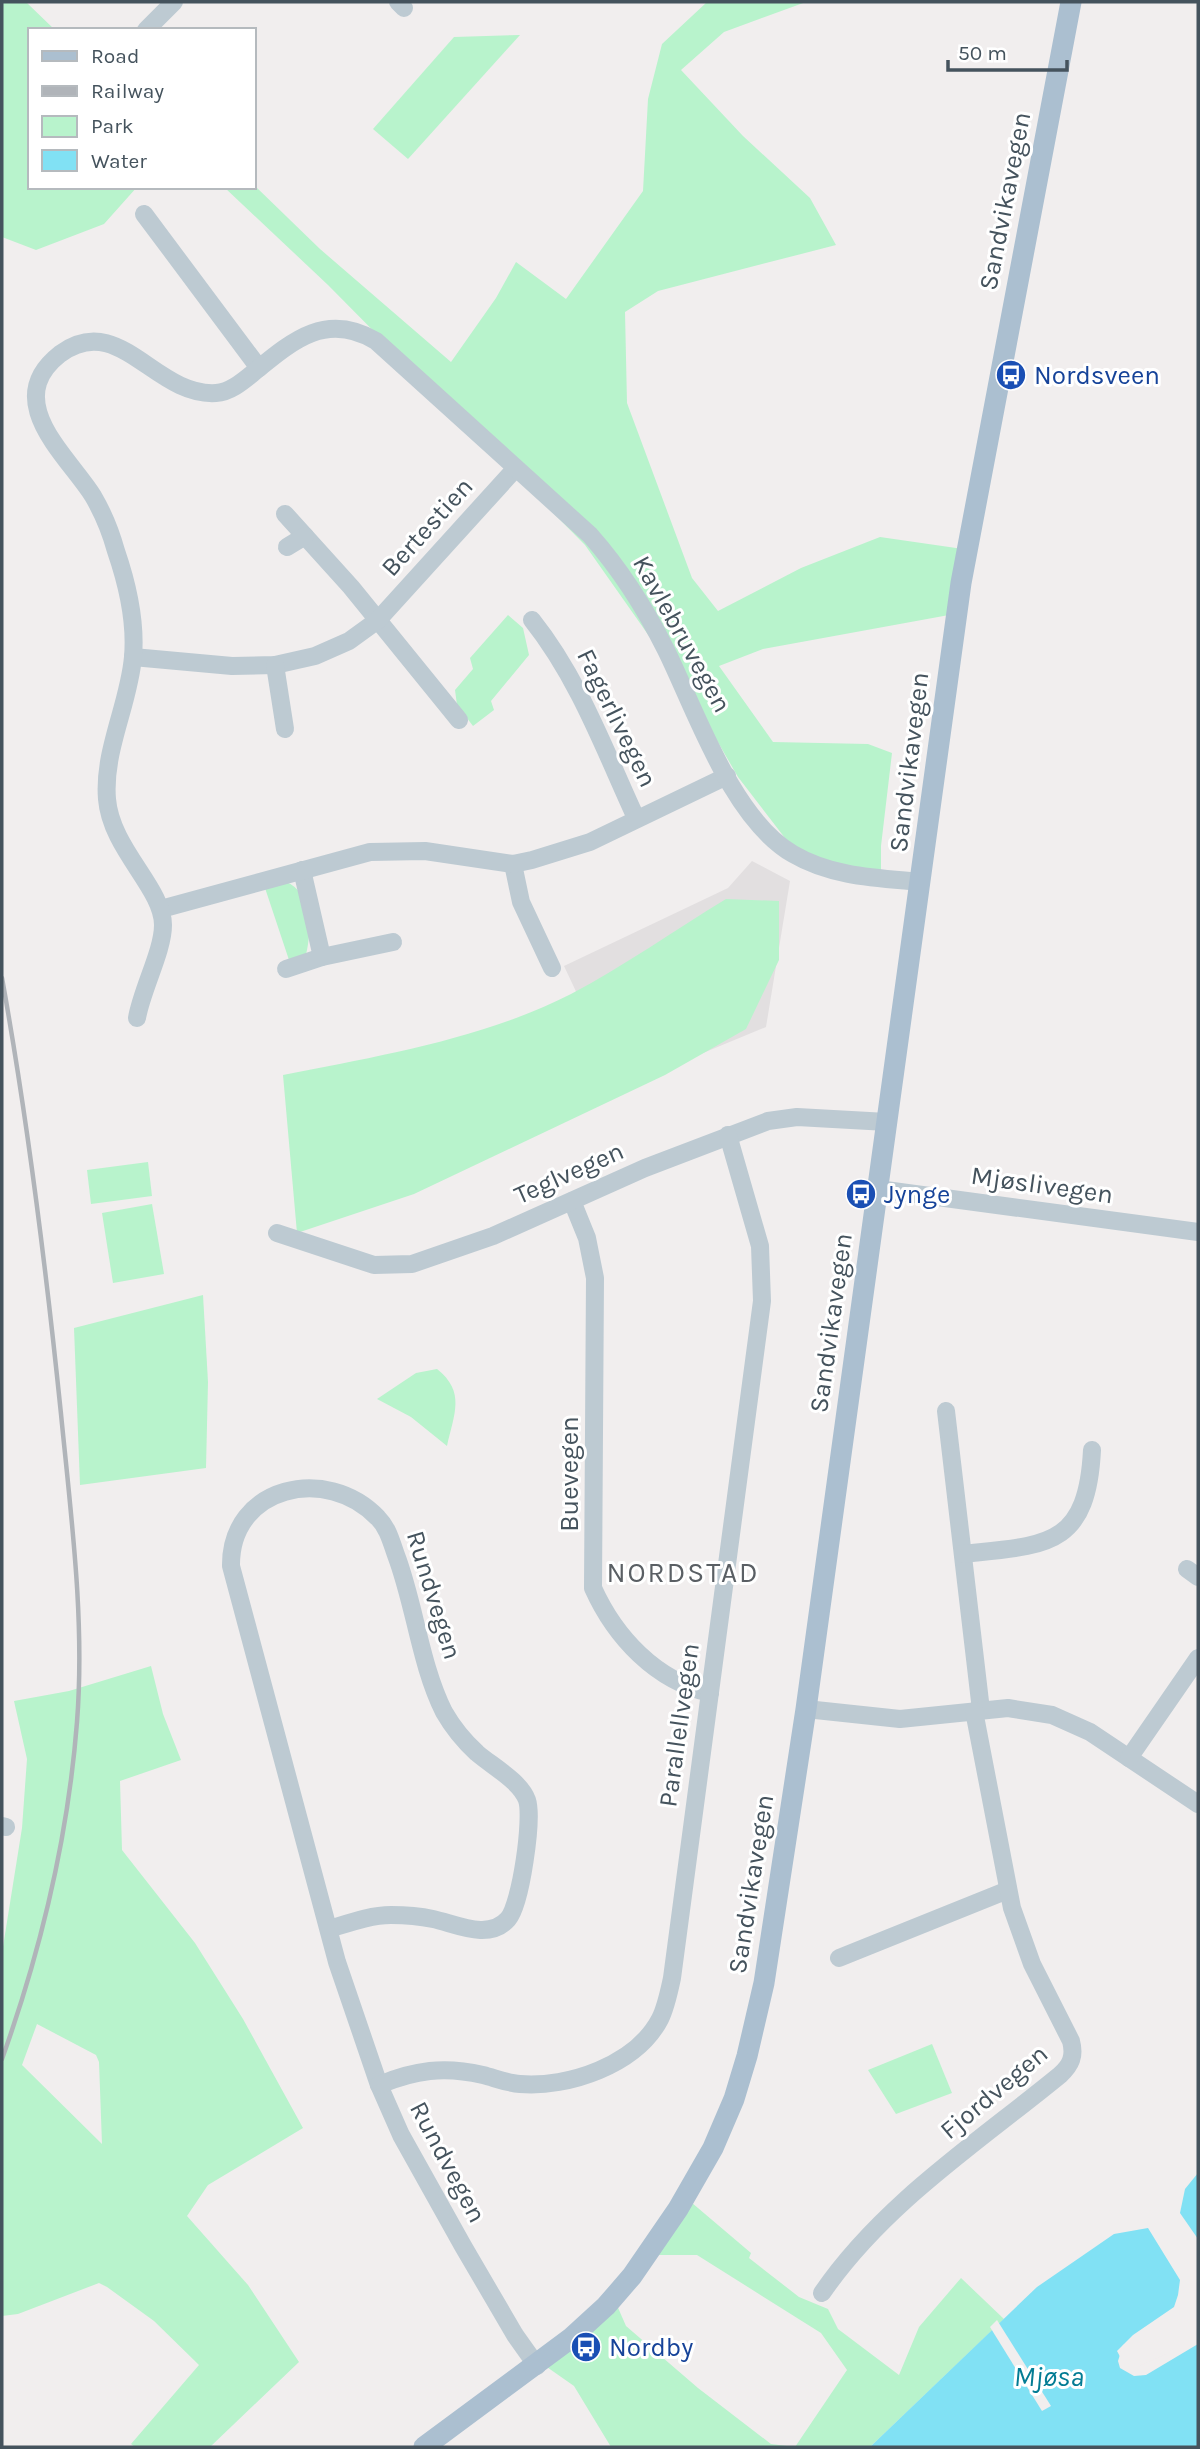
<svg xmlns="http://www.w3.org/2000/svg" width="1200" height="2449" font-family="Karla,sans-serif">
	<rect width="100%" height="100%" fill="#f1eeee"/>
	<!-- education -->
	<polygon fill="#e2dfe0" points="752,861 790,881 766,1027 621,1087 564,966 728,888"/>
	<!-- green -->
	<g fill="#b8f3cc" fill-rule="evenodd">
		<polygon points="2,2 27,3 55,30 30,30 30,187 137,187 104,224 36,250 2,237"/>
		<polygon points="707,2 806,2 724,32 681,70 743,136 810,198 836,245 658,291 625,312 627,403 692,578 718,611 801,568 880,537 963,549 949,615 763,649 719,666 773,742 868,744 892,753 881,846 881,883 805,864 738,777 692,697 585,545 328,285 224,187 254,187 254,185 320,249 451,362 496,298 516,262 566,299 643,191 648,99 662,44"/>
		<polygon points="520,35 408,159 373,129 454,37"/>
		<polygon points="508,615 523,628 529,655 491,701 494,710 473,726 457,705 455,690 473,669 470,658"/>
		<path d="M 286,882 C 311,891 312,932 306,954 L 289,960 L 265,888 Z"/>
		<path d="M 726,899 L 779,901 L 779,960 L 746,1029 L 665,1075 L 414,1194 L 297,1233 L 283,1075 C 379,1056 483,1039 571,994 C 624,966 675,930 726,899 Z"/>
		<polygon points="148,1162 152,1196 91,1204 87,1170"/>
		<polygon points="152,1204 164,1274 113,1283 102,1213"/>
		<polygon points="203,1295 208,1382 206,1468 80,1485 74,1328"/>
		<path d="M 437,1369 C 466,1392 454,1414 447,1446 L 411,1417 L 377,1399 L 416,1373 Z"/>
		<path d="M 151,1666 L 163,1714 L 181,1760 L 120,1781 L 122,1850 L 195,1943 L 243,2019 L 303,2128 L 208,2185 L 187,2216 L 248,2285 L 299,2362 L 210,2447 L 135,2447 L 131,2444 L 199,2365 L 154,2321 L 107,2287 L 99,2283 L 18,2314 L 2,2316 L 2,1953 L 22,1828 L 27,1759 L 14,1701 L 69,1691 ZM 37,2024 L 96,2055 L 99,2062 L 102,2144 L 22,2065 Z"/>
		<polygon points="932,2044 952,2093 896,2114 868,2070"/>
		<polygon points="685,2197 751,2253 749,2258 799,2297 828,2309 838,2329 899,2375 919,2327 961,2278 1004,2319 870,2447 611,2447 574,2386 544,2365 612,2294 626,2326 698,2388 771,2444 795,2447 847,2370 821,2333 697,2255 644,2255"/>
	</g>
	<!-- water -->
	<g fill="#81e1f4">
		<polygon points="1198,2173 1198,2239 1180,2213 1185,2189"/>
		<path d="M 1148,2228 L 1180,2280 L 1178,2295 L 1174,2307 L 1133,2335 L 1117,2351 L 1125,2366 C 1153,2373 1177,2351 1198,2335 L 1198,2447 L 870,2447 L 1037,2287 L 1114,2234 Z"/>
	</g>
	<!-- pier -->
	<g fill="#f1eeee">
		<polygon points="997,2320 1051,2406 1042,2411 990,2327"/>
		<polygon points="1198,2332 1198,2344 1146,2375 1134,2376 1120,2368 1118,2361 1123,2345 1131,2342 1121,2351 1128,2363 1139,2366 1166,2354"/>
	</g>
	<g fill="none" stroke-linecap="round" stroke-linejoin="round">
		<!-- minor -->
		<g stroke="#bdcad2" stroke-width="18">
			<polyline points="398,2 404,8"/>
			<polyline points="146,30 174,2"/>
			<polyline points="144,214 259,368"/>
			<polyline points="285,514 351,587 459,720"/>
			<polyline points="287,547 305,536"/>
			<path d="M 532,620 C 579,679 605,751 636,818"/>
			<polyline points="133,657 232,666 275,665 315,656 349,641 378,620 515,469"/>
			<polyline points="275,665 285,729"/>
			<polyline points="513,864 521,902 552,968"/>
			<polyline points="302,870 322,957"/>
			<polyline points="161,909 370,852 425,851 513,864 532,860 590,842 727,776"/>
			<polyline points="286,969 322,957 393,942"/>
			<path d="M 137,1018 C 142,989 163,951 163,925 C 163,888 111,849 107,799 C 103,751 129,704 133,657 C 136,622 127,583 116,551 C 111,533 103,513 93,496 C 68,456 0,401 60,354 C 119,310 155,397 216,393 C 230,392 242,382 253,373 C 292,341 326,311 376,341 L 590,535 C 621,570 645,608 666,650 C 696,711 732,819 793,854 C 832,877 878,878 921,882"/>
			<polyline points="878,1189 1198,1232"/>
			<path d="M 572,1201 L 587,1238 L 595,1278 L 593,1588 C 615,1637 656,1681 710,1693"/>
			<polyline points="277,1233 374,1265 412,1264 493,1236 645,1168 768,1121 797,1117 887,1122"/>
			<polyline points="946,1411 981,1710"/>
			<path d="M 963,1554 C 1046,1545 1087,1548 1092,1450"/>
			<polyline points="1187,1569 1198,1577"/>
			<polyline points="806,1709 900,1719 1008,1708 1052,1715 1090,1732 1198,1804"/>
			<polyline points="1129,1758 1198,1658"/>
			<polyline points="2,1826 6,1827"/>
			<path d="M 329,1929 C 349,1923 370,1915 391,1915 C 405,1915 419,1916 433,1919 C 456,1924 489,1941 508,1919 C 521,1904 533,1818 527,1800 C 520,1781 492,1766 477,1753 C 465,1742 452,1726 444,1712 C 420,1664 415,1605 396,1555 C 391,1541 388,1528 378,1518 C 327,1464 230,1486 231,1566 L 337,1962 L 379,2085 L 401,2135 L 463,2246 L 515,2335 L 537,2366"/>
			<polyline points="839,1958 1008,1890"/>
			<path d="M 379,2085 C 415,2070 444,2066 483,2075 C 495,2078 507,2083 520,2084 C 568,2088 636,2065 660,2019 C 666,2007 669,1992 672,1978 L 762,1301 L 760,1246 L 728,1135"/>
			<path d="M 822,2293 C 883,2204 977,2143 1060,2075 C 1071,2065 1075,2056 1071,2041 L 1032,1964 L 1012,1908 L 974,1711"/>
		</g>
		<!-- major -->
		<polyline stroke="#abbfd0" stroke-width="21" points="424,2447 571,2338 606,2306 632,2276 678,2209 713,2148 734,2099 747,2056 764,1983 806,1709 961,583 1071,2"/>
		<!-- rail -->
		<path stroke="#b0b4b9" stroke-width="4.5" d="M 2,978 C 28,1122 46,1268 61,1414 C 71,1516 85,1620 77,1722 C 68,1838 41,1950 2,2059"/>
	</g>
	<!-- icons -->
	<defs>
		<g id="bus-disc" transform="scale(1.575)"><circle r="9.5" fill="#1a4fb4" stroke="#fff"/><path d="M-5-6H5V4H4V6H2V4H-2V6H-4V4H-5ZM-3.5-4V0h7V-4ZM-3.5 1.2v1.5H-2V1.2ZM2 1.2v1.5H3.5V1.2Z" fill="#fff"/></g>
	</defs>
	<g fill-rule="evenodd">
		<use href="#bus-disc" x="1011" y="375"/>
		<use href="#bus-disc" x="861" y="1194"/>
		<use href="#bus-disc" x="586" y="2347"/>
	</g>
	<g text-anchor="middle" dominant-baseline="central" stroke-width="6" stroke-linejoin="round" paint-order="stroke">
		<!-- street labels -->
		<g font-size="26" fill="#45535d" stroke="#fff">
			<text transform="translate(1005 201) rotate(-79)">Sandvikavegen</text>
			<text transform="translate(427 527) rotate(-48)">Bertestien</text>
			<text transform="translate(682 634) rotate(61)">Kavlebruvegen</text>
			<text transform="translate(617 718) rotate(64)">Fagerlivegen</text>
			<text transform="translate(909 762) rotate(-83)">Sandvikavegen</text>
			<text transform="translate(569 1173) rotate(-24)">Teglvegen</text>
			<text transform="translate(1042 1185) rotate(8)">Mjøslivegen</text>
			<text transform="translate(831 1323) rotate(-82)">Sandvikavegen</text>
			<text transform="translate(569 1474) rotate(-90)">Buevegen</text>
			<text transform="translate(434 1595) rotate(73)">Rundvegen</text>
			<text transform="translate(679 1725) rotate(-82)">Parallellvegen</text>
			<text transform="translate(751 1884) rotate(-81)">Sandvikavegen</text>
			<text transform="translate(994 2092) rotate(-40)">Fjordvegen</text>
			<text transform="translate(448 2162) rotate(62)">Rundvegen</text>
		</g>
		<!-- transit labels -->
		<g font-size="26" fill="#164399" stroke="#fff" text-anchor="start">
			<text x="1034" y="375">Nordsveen</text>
			<text x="884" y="1194">Jynge</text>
			<text x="609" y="2347">Nordby</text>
		</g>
		<!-- neighbourhood labels -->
		<g font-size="28" letter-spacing="2" fill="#5a5f64" stroke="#fff">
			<text x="683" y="1572">NORDSTAD</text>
		</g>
		<!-- water labels -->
		<g font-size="28" font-style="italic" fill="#037c94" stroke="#fff">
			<text x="1049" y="2376">Mjøsa</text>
		</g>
	</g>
	<!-- border -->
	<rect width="1200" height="2449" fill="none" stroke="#45535d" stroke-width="7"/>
	<!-- legend -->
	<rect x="28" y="28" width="228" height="161" fill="#ffffff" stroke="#b5babe" stroke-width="2"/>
	<rect x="42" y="51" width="35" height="10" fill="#abbfd0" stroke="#b5babe" stroke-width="2"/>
	<text x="91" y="63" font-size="21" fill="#45535d">Road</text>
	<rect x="42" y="86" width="35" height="10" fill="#b0b4b9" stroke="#b5babe" stroke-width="2"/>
	<text x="91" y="98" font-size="21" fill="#45535d">Railway</text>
	<rect x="42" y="116" width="35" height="21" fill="#b8f3cc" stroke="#b5babe" stroke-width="2"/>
	<text x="91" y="133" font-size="21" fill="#45535d">Park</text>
	<rect x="42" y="150" width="35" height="21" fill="#81e1f4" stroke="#b5babe" stroke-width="2"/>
	<text x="91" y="168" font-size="21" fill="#45535d">Water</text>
	<!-- scale -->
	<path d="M948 60v10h119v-10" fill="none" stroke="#45535d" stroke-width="3.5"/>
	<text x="958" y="60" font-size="21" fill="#45535d" stroke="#ffffff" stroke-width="5" paint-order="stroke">50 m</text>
</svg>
